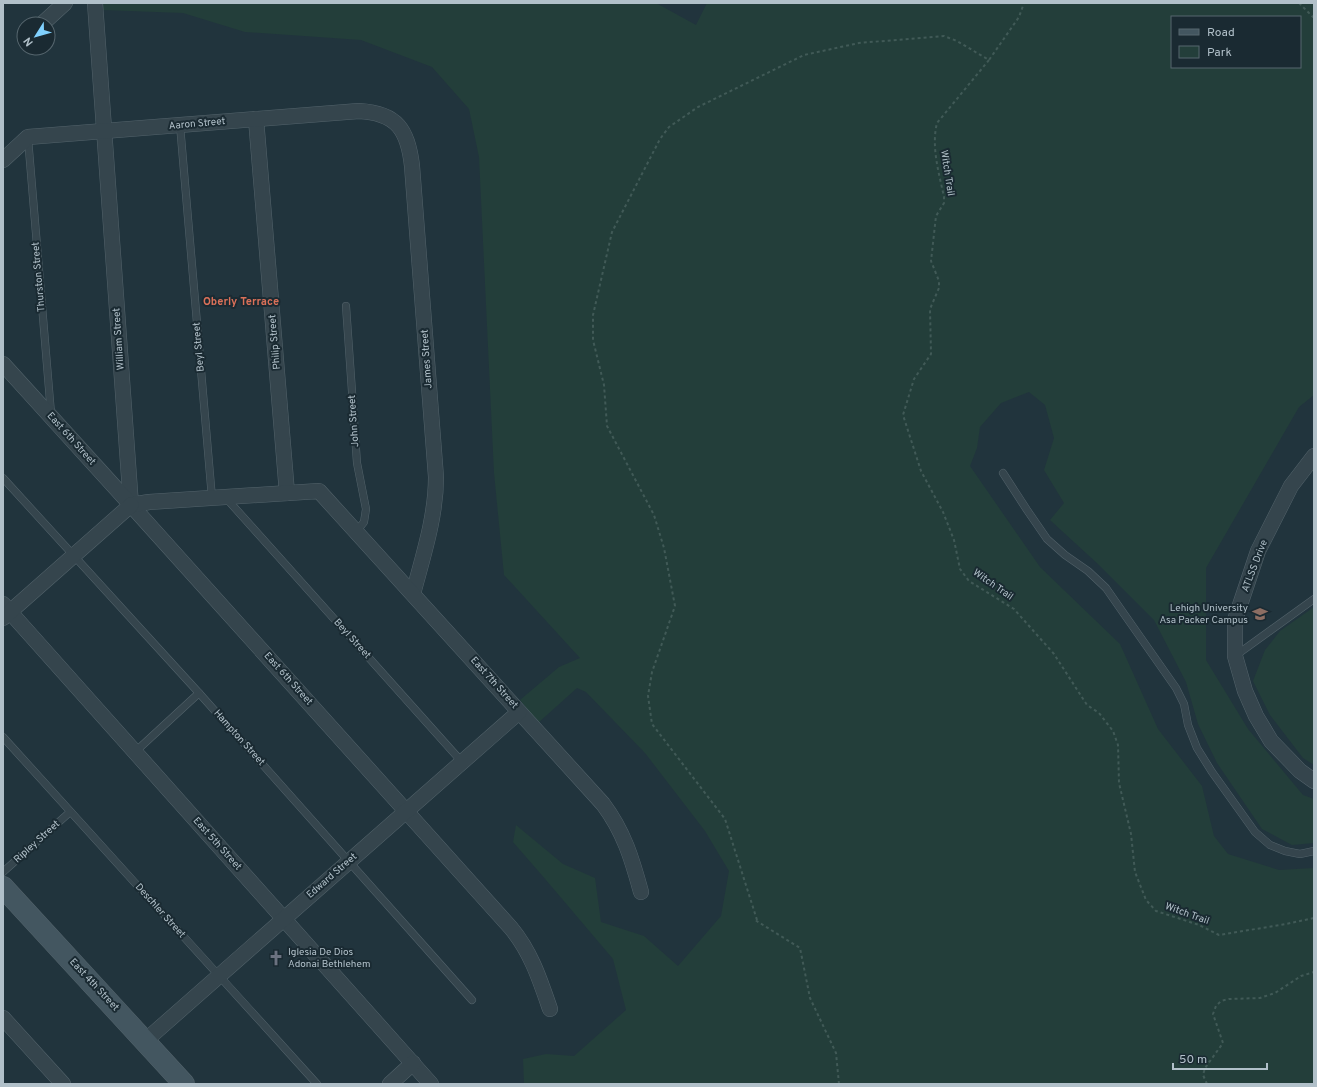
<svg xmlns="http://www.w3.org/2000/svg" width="1317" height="1087" font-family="Overpass,sans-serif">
	<rect width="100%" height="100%" fill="#21343d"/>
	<!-- green -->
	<g fill="#233e3a" fill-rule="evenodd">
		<path d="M 103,3 L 656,3 L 696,25 L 707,3 L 1314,3 L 1314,395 L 1299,407 L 1206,568 L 1206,660 L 1248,729 L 1303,795 L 1314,799 L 1314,843 L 1292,845 L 1262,829 L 1217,763 L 1198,724 L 1186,682 L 1154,620 L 1099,565 L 1050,520 L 1064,503 L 1044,470 L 1054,438 L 1045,405 L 1029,392 L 1001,403 L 980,427 L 977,448 L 970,466 L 1040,567 L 1120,644 L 1158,729 L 1202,786 L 1214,836 L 1228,854 L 1279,870 L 1314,868 L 1314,1084 L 524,1084 L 523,1059 L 546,1054 L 574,1056 L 626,1010 L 613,959 L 546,880 L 513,842 L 516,825 L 563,864 L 595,878 L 601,922 L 644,936 L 678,966 L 721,916 L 729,871 L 705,831 L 645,753 L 586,692 L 577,688 L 538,723 L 520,700 L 559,667 L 580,658 L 504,575 L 494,473 L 479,157 L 469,109 L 432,67 L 361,40 L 245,32 L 183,13 L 103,10 ZM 1172,17 L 1300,17 L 1300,67 L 1172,67 Z"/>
		<polygon points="1314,607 1314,765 1303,758 1270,715 1253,681 1265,650 1280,631"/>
	</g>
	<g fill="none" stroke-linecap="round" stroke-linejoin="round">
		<!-- service casing -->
		<g stroke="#53636b" stroke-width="8">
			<g id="service">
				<polyline points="180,125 212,498"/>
				<polyline points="28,138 51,413"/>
				<polyline points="346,306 357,463 366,509 364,522 356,532"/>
				<polyline points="1003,473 1027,510 1047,539 1065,555 1088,571 1106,588 1122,611 1176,688 1184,704 1188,725 1197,748 1212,772 1255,832 1270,845 1285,851 1300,854 1314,851"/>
				<polyline points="3,478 199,693 472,1000"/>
				<polyline points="226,498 462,762"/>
				<polyline points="1235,656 1314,599"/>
				<polyline points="3,737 317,1084"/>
				<polyline points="135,752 199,693"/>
				<polyline points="3,872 70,812"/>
			</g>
		</g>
		<!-- minor casing -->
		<g stroke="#53636b" stroke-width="16">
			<g id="minor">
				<polyline points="95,3 131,505"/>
				<polyline points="42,24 65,3"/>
				<polyline points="256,119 287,493"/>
				<path d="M 3,160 L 28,137 L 359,111 C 397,113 408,130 412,166 L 436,477 C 436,517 423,556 413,594"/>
				<path d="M 3,364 L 131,505 L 511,928 C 531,952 540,980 550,1009"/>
				<polyline points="1314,456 1291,486 1258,551 1235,620 1235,656 1245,691 1256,716 1271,741 1300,771 1314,781"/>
				<path d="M 131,505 L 149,502 L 319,491 L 603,804 C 624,832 632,859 641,892"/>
				<polyline points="3,604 431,1084"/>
				<polyline points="3,618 131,505"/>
				<polyline points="3,1018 63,1084"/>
				<polyline points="145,1041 519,712"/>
				<polyline points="390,1084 413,1063"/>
			</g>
		</g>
		<!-- secondary casing -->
		<g stroke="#53636b" stroke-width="22">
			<polyline id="secondary" points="3,887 184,1084"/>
		</g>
		<!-- path -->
		<g stroke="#415a57" stroke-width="2" stroke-dasharray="3 3" stroke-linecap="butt">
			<polyline points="1299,3 1314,18"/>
			<path d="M 989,60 L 937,123 C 931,147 939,173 944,197 L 944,203 L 936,216 L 931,261 L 939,281 L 939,288 L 930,309 L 931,354 L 914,379 L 903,415 L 921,471 L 943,512 L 954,540 L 960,569 L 969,581 L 1014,609 L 1054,654 L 1087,705 L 1099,713 L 1113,731 L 1118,745 L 1119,783 L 1131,834 L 1135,872 L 1146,900 L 1156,911 L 1199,925 L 1219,935 L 1286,924 L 1314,918"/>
			<polyline points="839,1084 836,1053 810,998 800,948 755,920 757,920 725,819 652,724 648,696 652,672 675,606 664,548 654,515 607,426 604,385 593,340 593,315 612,232 660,139 669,127 698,107 804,55 859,43 944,36 957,41 989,60 1019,17 1024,3"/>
			<polyline points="1207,1084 1203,1075 1205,1068 1223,1043 1213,1014 1216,1006 1221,1001 1229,999 1260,998 1275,993 1301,976 1314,972"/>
		</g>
		<!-- service -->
		<use href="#service" stroke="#35454d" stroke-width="7"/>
		<!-- minor -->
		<use href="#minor" stroke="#35454d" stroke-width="15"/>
		<!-- secondary -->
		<use href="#secondary" stroke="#435660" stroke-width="21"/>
	</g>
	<!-- icons -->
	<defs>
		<g id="university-bare" transform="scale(1.2)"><path d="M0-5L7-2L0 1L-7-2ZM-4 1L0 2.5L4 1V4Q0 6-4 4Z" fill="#8d6e63" stroke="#1a2a32" stroke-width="2.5" paint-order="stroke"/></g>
		<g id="church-bare" transform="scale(1.2)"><path d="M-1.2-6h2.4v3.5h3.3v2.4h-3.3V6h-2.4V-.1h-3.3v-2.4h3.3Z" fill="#6b7280" stroke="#1a2a32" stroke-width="2.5" paint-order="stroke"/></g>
	</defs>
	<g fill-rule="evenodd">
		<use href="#university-bare" x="1260" y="614"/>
		<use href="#church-bare" x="276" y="958"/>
	</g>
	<g text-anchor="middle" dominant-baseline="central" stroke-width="4" stroke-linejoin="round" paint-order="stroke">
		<!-- street labels -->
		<g font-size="10" fill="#b1c0c9" stroke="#1a2a32">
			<text transform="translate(197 124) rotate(-5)">Aaron Street</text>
			<text transform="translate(947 173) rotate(81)">Witch Trail</text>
			<text transform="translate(39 277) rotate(-95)">Thurston Street</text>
			<text transform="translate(119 339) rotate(-94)">William Street</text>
			<text transform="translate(275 342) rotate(-95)">Philip Street</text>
			<text transform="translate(199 347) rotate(-95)">Beyl Street</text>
			<text transform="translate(427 359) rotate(-94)">James Street</text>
			<text transform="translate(354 421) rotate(-94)">John Street</text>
			<text transform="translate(71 439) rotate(48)">East 6th Street</text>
			<text transform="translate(1255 566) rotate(-69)">ATLSS Drive</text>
			<text transform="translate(993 585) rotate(35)">Witch Trail</text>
			<text transform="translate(352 639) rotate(48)">Beyl Street</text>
			<text transform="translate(288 679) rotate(48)">East 6th Street</text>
			<text transform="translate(494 683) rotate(48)">East 7th Street</text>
			<text transform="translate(239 738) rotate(48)">Hampton Street</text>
			<text transform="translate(37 842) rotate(-42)">Ripley Street</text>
			<text transform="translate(217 844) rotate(48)">East 5th Street</text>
			<text transform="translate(332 876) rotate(-41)">Edward Street</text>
			<text transform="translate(160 911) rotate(48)">Deschler Street</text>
			<text transform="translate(1187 914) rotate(20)">Witch Trail</text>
			<text transform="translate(94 985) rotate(47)">East 4th Street</text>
		</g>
		<!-- poi labels -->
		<g font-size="10" fill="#b1c0c9" stroke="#1a2a32" text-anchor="end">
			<text x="1248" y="608">Lehigh University<tspan x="1248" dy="12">Asa Packer Campus</tspan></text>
			<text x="288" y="952" text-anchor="start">Iglesia De Dios<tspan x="288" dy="12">Adonai Bethlehem</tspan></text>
		</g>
		<!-- neighbourhood labels -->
		<g font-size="11" font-weight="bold" fill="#db7159" stroke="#1a2a32">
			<text x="241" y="302">Oberly Terrace</text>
		</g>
	</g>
	<!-- border -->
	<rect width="1317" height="1087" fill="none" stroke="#b1c0c9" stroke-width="8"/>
	<!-- legend -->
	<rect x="1171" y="16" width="130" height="52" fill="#1a2a32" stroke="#56666e"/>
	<rect x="1179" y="29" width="20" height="6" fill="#435660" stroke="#56666e"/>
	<text x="1207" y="36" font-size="12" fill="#b1c0c9">Road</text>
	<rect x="1179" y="46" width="20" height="12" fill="#233e3a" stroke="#56666e"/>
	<text x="1207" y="56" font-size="12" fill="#b1c0c9">Park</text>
	<!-- north arrow -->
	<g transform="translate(36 36) rotate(233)"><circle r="19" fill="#1a2a32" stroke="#56666e"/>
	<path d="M0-3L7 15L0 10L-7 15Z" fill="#80d1fe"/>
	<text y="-6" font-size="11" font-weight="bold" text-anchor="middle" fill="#b1c0c9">N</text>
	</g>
	<!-- scale -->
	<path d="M1173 1063v6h94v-6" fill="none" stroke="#b1c0c9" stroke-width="2"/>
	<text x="1179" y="1063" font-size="12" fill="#b1c0c9" stroke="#1a2a32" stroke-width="3" paint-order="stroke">50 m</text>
</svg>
